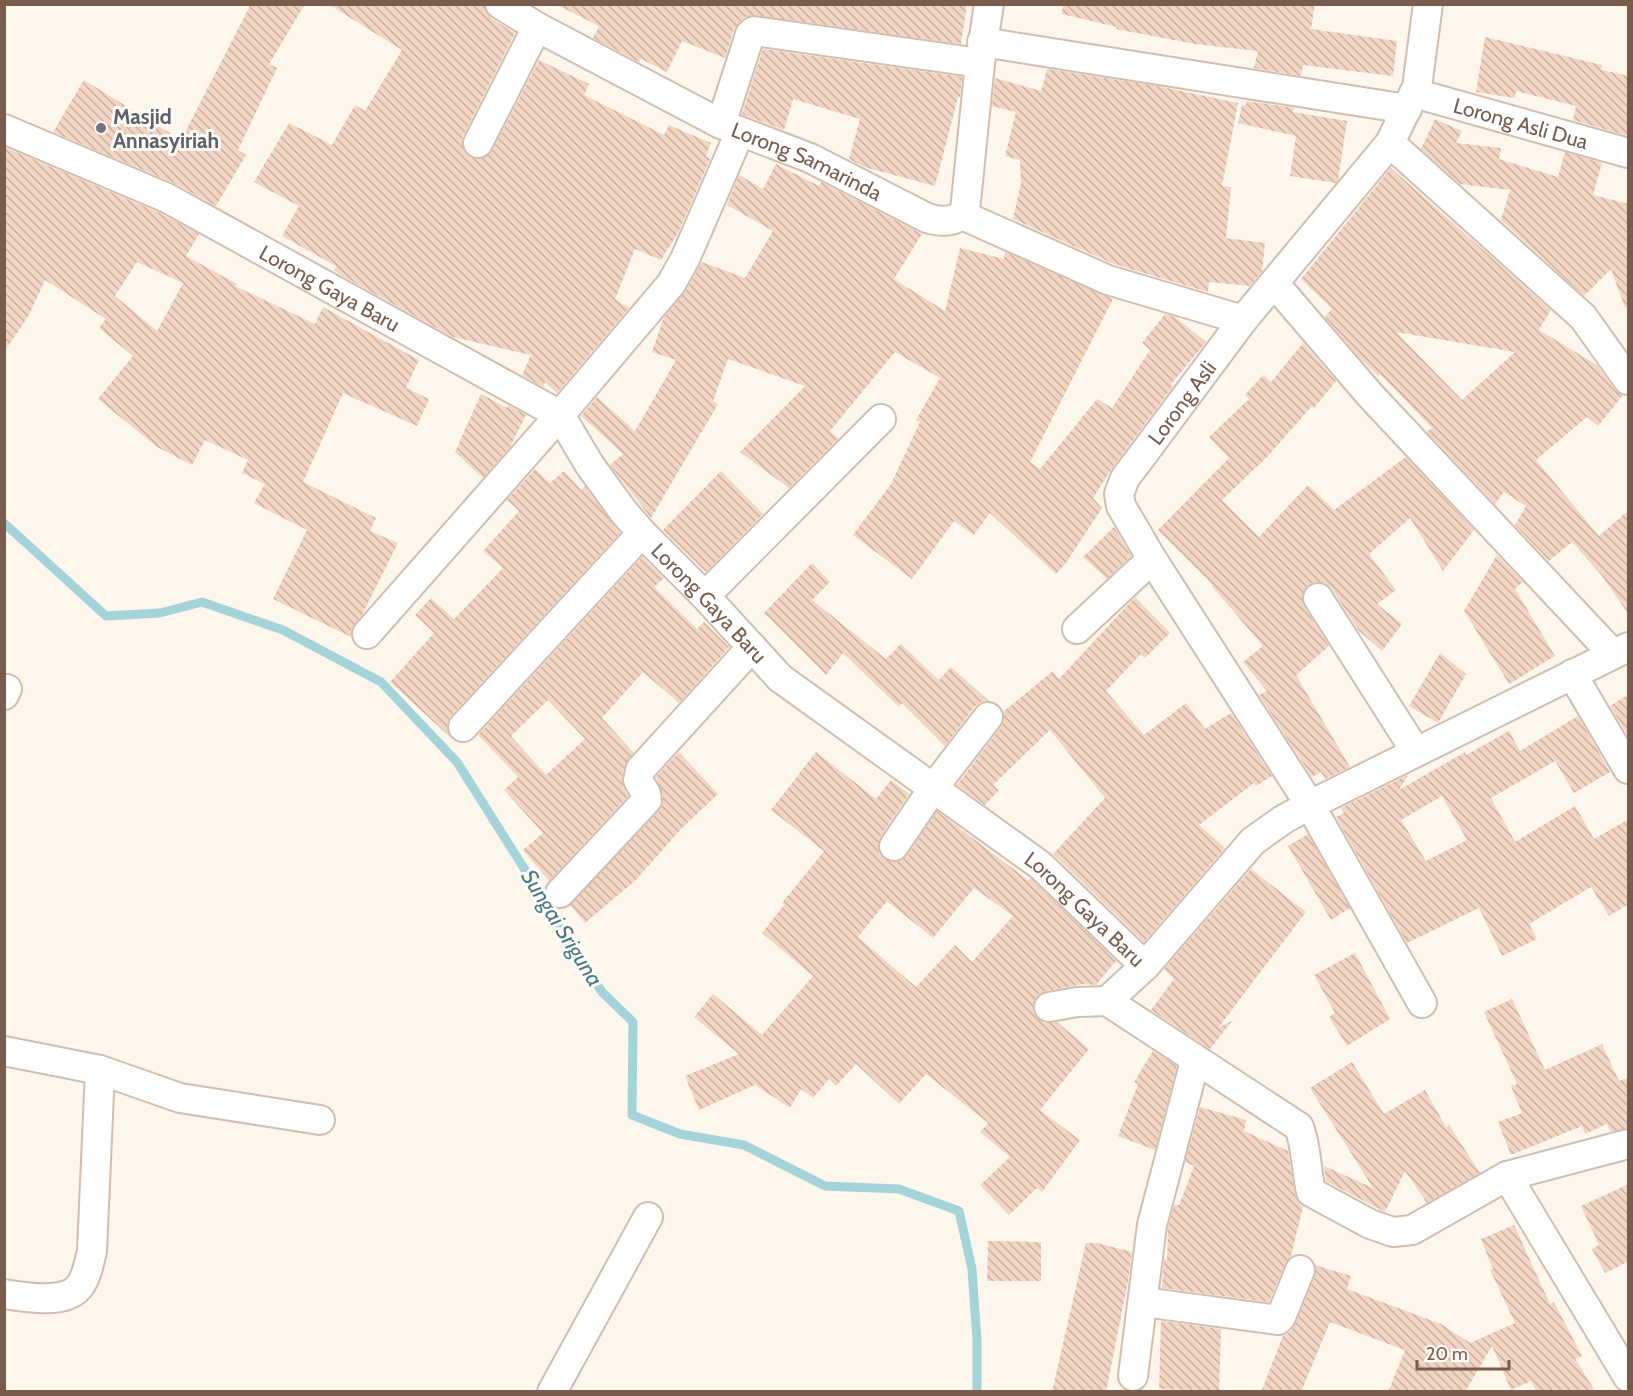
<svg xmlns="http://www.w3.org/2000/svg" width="1633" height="1396" font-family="Cabin,sans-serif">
	<defs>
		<pattern id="building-back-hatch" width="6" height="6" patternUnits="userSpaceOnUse" patternTransform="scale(1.5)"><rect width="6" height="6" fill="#f3d5c3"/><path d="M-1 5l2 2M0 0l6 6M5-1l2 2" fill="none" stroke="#cab0a1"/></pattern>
	</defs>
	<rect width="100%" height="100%" fill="#fdf6ec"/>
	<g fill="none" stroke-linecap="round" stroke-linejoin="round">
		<!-- stream -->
		<polyline stroke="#a5d3da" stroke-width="9" points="4,523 106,616 160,613 202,602 283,630 381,682 457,762 602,992 633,1022 632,1115 680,1134 744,1145 825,1186 899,1189 959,1211 972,1269 977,1340 977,1392"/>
	</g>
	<!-- building -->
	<g fill="url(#building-back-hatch)" fill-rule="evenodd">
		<polygon points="251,4 305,4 269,64 277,68 238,150 246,155 216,206 174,183 53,132 84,80 181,140"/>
		<polygon points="328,4 484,4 486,12 491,18 515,33 463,136 462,143 464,151 471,158 479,159 487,156 492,151 539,60 589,84 584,95 664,135 669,125 711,143 706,156 710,159 678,233 661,260 635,249 615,299 629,308 557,393 545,382 543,387 522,375 531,355 453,337 339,274 334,270 336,266 282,236 299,206 254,182 289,123 332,145 355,105 365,111 402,50"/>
		<polygon points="555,4 967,4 961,44 755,15 745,17 740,21 734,29 725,58 682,41 667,72 641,59 639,62 593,38 599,26"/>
		<polygon points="1063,4 1315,4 1311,29 1397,41 1393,76 1303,65 1301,76 1254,68 1258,51 1195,44 1116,29 1117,27 1062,14"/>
		<polygon points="1485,37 1602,65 1601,70 1629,76 1629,136 1573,120 1576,106 1516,91 1515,98 1476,92"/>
		<polygon points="763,49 962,77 960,97 958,97 935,186 864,167 849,159 860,119 793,99 784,130 742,114"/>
		<polygon points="1047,69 1157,86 1238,103 1222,186 1231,187 1226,238 1265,243 1262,271 1250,286 1209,282 1208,292 1114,264 1013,219 1021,183 1020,160 1005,156 1016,112 992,106 995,78 1041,91"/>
		<polygon points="1247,101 1294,108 1293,112 1347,121 1338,180 1336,183 1290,176 1296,136 1238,123 1242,105 1246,105"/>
		<polygon points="1435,119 1462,131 1456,143 1501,148 1499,159 1558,177 1565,152 1602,163 1593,195 1629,204 1629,307 1625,308 1611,269 1584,296 1501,220 1510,190 1460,184 1421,149"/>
		<path d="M 4,147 L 160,213 L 199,234 L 186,256 L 237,284 L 235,286 L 315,324 L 323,307 L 419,360 L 406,388 L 429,399 L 417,426 L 343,393 L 303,482 L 376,518 L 370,531 L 398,543 L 363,613 L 351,630 L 351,637 L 273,599 L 307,530 L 254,503 L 265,484 L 242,473 L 248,460 L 205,440 L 192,465 L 157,447 L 98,399 L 133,356 L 99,328 L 106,319 L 45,280 L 29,315 L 4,352 ZM 137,262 L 183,283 L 157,331 L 115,296 Z"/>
		<polygon points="776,164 819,186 821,182 922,234 894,279 945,311 960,248 1004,259 1005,252 1113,299 1030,462 1040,469 1097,399 1112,408 1150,350 1142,343 1165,314 1175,317 1206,342 1171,384 1173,386 1112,468 1093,498 1102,508 1066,563 1056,574 990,513 974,535 954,521 912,579 853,535 891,484 920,422 916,420 940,378 895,352 830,431 838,439 789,488 740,452 805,386 728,359 713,401 718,404 651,518 610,465 623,454 581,416 597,397 635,431 676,360 652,352 664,317 685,292 702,262 745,278 773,231 727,205 739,175 763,189"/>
		<path d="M 1391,168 L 1551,310 L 1539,330 L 1597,365 L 1615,390 L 1623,395 L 1598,426 L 1587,417 L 1536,460 L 1599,536 L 1629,510 L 1629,615 L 1602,576 L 1572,542 L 1549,561 L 1515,525 L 1526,506 L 1504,492 L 1495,504 L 1427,432 L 1432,428 L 1380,374 L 1378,376 L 1358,356 L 1325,317 L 1332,309 L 1301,279 ZM 1396,332 L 1515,352 L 1462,400 Z"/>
		<polygon points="1303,343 1336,381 1314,408 1312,406 1267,457 1222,500 1259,537 1308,485 1334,510 1406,457 1474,530 1443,571 1410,518 1369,554 1396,590 1377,604 1402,624 1382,651 1359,631 1332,589 1326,584 1317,582 1309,584 1304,590 1302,598 1304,606 1329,646 1296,675 1350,767 1325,779 1321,772 1312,777 1259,695 1267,691 1243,662 1263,646 1212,586 1213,585 1158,530 1229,458 1209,437 1249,399 1245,395 1263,375 1271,382"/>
		<polygon points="481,394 507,408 508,405 526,415 510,447 483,478 455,452"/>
		<polygon points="535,469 550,483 564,471 581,490 585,486 620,533 451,716 447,724 449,736 390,682 434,633 415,615 431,598 454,619 503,568 483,551 519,511 507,500"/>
		<polygon points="721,471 763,514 706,572 663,530"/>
		<polygon points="1114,527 1131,556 1107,579 1083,557"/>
		<polygon points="1497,555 1523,582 1515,589 1555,656 1509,684 1464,611"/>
		<path d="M 642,557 L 664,578 L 654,587 L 697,629 L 704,622 L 729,647 L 679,703 L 643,672 L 602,718 L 634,753 L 624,766 L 622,777 L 623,787 L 628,796 L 549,881 L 523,850 L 543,833 L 504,790 L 518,777 L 478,735 ZM 548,700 L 585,739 L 546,775 L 511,736 Z"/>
		<polygon points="812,563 830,582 812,600 886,659 901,644 939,680 951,667 989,701 981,702 975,706 945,746 902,703 899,707 843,653 826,675 764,613"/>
		<polygon points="1135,597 1170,633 1145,658 1141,654 1106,691 1144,735 1186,703 1205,729 1231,713 1272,776 1256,786 1254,783 1199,825 1225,848 1144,942 1053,854 1105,798 1050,730 993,785 999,790 985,805 957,785 1001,727 1004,720 1003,712 1053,671 1059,679"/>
		<polygon points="1440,653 1466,674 1438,723 1409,706"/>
		<polygon points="1629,694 1629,737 1610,706"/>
		<path d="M 1578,716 L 1610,772 L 1574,793 L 1555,761 L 1491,798 L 1515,842 L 1575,806 L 1594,839 L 1629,819 L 1629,904 L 1609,916 L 1591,887 L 1529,924 L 1537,939 L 1502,956 L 1479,908 L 1407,943 L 1336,817 L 1344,813 L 1341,808 L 1408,775 L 1399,790 L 1465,752 L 1466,755 L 1509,731 L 1520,751 ZM 1442,796 L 1467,840 L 1426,861 L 1401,820 Z"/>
		<polygon points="679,752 718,794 681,829 636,880 585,923 570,905 659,811 663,804 663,797 656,777"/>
		<path d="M 816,752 L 876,799 L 891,780 L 909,794 L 880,837 L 878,845 L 879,853 L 884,859 L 893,862 L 901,861 L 907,856 L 937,811 L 1028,880 L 1030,878 L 1116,961 L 1096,985 L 1083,984 L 1046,991 L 1039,994 L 1034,1001 L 1033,1010 L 1037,1018 L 1044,1023 L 1057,1022 L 1089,1049 L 1040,1110 L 1080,1140 L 1042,1192 L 1037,1188 L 1009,1215 L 980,1185 L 1010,1157 L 980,1132 L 988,1123 L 926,1074 L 899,1104 L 856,1064 L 836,1086 L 829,1079 L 813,1098 L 801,1089 L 790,1108 L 755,1085 L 699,1110 L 685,1076 L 739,1054 L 694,1017 L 713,994 L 762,1035 L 813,976 L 762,933 L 784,905 L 782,903 L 824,851 L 771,810 ZM 974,888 L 1013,916 L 972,962 L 955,945 L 916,987 L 858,937 L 887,901 L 933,938 Z"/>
		<polygon points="1308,834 1350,908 1331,920 1288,846"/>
		<polygon points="1251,869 1306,912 1218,1028 1233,1020 1210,1049 1151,1010 1174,979 1164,969"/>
		<polygon points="1355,953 1390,1019 1347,1046 1329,1017 1335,1013 1314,975"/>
		<polygon points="1512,999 1545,1070 1602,1044 1619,1081 1629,1077 1629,1128 1610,1132 1607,1124 1585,1134 1582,1126 1511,1155 1498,1122 1522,1113 1511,1086 1517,1084 1484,1012"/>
		<polygon points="1153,1051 1177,1066 1155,1150 1118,1136 1138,1084 1134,1082"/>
		<polygon points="1352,1062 1384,1114 1425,1090 1446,1127 1449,1125 1480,1173 1427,1203 1405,1171 1385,1212 1326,1181 1324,1166 1373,1188 1310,1088"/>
		<polygon points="1200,1107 1246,1120 1244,1131 1288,1151 1295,1195 1298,1202 1303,1207 1291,1256 1285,1264 1269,1302 1162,1288 1164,1259 1167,1260 1168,1228 1174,1205 1179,1205 1194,1166 1185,1162"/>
		<polygon points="1629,1184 1629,1261 1605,1273 1592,1249 1599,1245 1581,1206"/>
		<polygon points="1514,1225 1550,1304 1554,1302 1582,1356 1575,1359 1596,1392 1537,1392 1531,1381 1511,1390 1492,1346 1465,1392 1388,1392 1405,1350 1330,1322 1301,1392 1261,1392 1283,1336 1290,1332 1296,1323 1315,1276 1315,1265 1351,1276 1347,1289 1441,1324 1470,1343 1515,1323 1490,1270 1493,1269 1481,1239"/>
		<polygon points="988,1241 1041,1242 1041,1281 987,1281"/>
		<polygon points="1086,1243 1097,1243 1132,1252 1128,1281 1106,1392 1052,1392"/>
		<polygon points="1161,1321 1221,1329 1219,1391 1159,1389"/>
	</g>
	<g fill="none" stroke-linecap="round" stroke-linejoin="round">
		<!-- street casing -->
		<g stroke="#d1beb0" stroke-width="32">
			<g id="street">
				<path id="s1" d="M 500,4 L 537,27 L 721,124 L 810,158 L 927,218 C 940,222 956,223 965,211 L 980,63 L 989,4"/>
				<polyline points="982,42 1407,109"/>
				<path id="s2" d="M 1414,93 L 1628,153"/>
				<polyline points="721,124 748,41 750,34 754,31 980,63"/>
				<path id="s3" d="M 4,129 L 167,198 L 560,415 L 589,464 L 623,511 L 642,533 L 705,596 L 780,678 L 1040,865 L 1145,966 L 1107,1001 L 1299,1127 C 1307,1148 1306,1170 1311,1192 L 1370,1224 L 1393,1232 L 1412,1230 L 1507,1176 L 1628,1144"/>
				<polyline points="478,143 537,27"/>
				<polyline points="1390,143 1583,317 1628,380"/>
				<polyline points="962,215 1108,280 1243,320"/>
				<polyline points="1274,283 1370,395 1613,654"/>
				<polyline points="705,596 881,419"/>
				<polyline points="1318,598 1416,752"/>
				<polyline points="1077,629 1152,559"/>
				<polyline points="367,634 560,415 671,284 685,259 740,132"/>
				<polyline points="1572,674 1628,769"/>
				<polyline points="4,695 7,689"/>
				<polyline points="463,727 642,533"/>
				<polyline points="894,846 934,787 988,717"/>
				<polyline points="560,893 647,800 646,794 638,780 640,770 752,647"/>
				<polyline points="1145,966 1253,841 1284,819 1310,805 1628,647"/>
				<path id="s4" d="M 1422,1003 L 1310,805 L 1152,559 L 1121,506 L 1119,494 L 1125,478 L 1138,461 L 1243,320 L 1390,143 L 1417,87 L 1428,4"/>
				<polyline points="1049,1007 1077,1002 1107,1001"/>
				<polyline points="4,1051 100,1070"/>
				<polyline points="1507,1176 1628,1377"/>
				<path d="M 4,1294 C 24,1297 64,1305 79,1287 C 87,1277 89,1263 92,1251 L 100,1070 L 180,1098 L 320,1120"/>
				<polyline points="1143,1302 1278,1320 1281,1317 1300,1270"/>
				<polyline points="1133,1376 1152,1225 1195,1061"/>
				<polyline points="552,1392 648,1217"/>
			</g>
		</g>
		<!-- street -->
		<use href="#street" stroke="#fff" stroke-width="28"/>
	</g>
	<!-- markers -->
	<circle fill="#6b7280" stroke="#fffaf3" stroke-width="2" cx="101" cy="128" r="6"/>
	<g text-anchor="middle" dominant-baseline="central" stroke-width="6" stroke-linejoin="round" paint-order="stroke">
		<!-- worship labels -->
		<g font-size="21" font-weight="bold" fill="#5b616d" stroke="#fffaf3" text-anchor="start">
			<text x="113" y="116">Masjid<tspan x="113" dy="24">Annasyiriah</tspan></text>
		</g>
		<!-- street labels -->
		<g font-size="21" fill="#7a5c4d" stroke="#fffaf3">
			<text stroke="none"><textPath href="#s2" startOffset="111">Lorong Asli Dua</textPath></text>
			<text stroke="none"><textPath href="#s1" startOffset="345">Lorong Samarinda</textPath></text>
			<text stroke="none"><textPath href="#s3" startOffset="363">Lorong Gaya Baru</textPath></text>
			<text stroke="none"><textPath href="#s4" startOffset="705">Lorong Asli</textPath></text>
			<text stroke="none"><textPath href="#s3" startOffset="867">Lorong Gaya Baru</textPath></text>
			<text stroke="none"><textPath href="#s3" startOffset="1353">Lorong Gaya Baru</textPath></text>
		</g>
		<!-- water labels -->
		<g font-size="22" font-style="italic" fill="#437c86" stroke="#fffaf3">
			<text transform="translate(562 928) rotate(58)">Sungai Sriguna</text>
		</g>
	</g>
	<!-- border -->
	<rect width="1633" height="1396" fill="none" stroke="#7a5c4d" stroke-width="12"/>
	<!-- scale -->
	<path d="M1417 1360v9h92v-9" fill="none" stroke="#7a5c4d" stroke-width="3"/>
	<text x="1426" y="1360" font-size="18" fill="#7a5c4d" stroke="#fffaf3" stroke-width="4.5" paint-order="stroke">20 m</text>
</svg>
